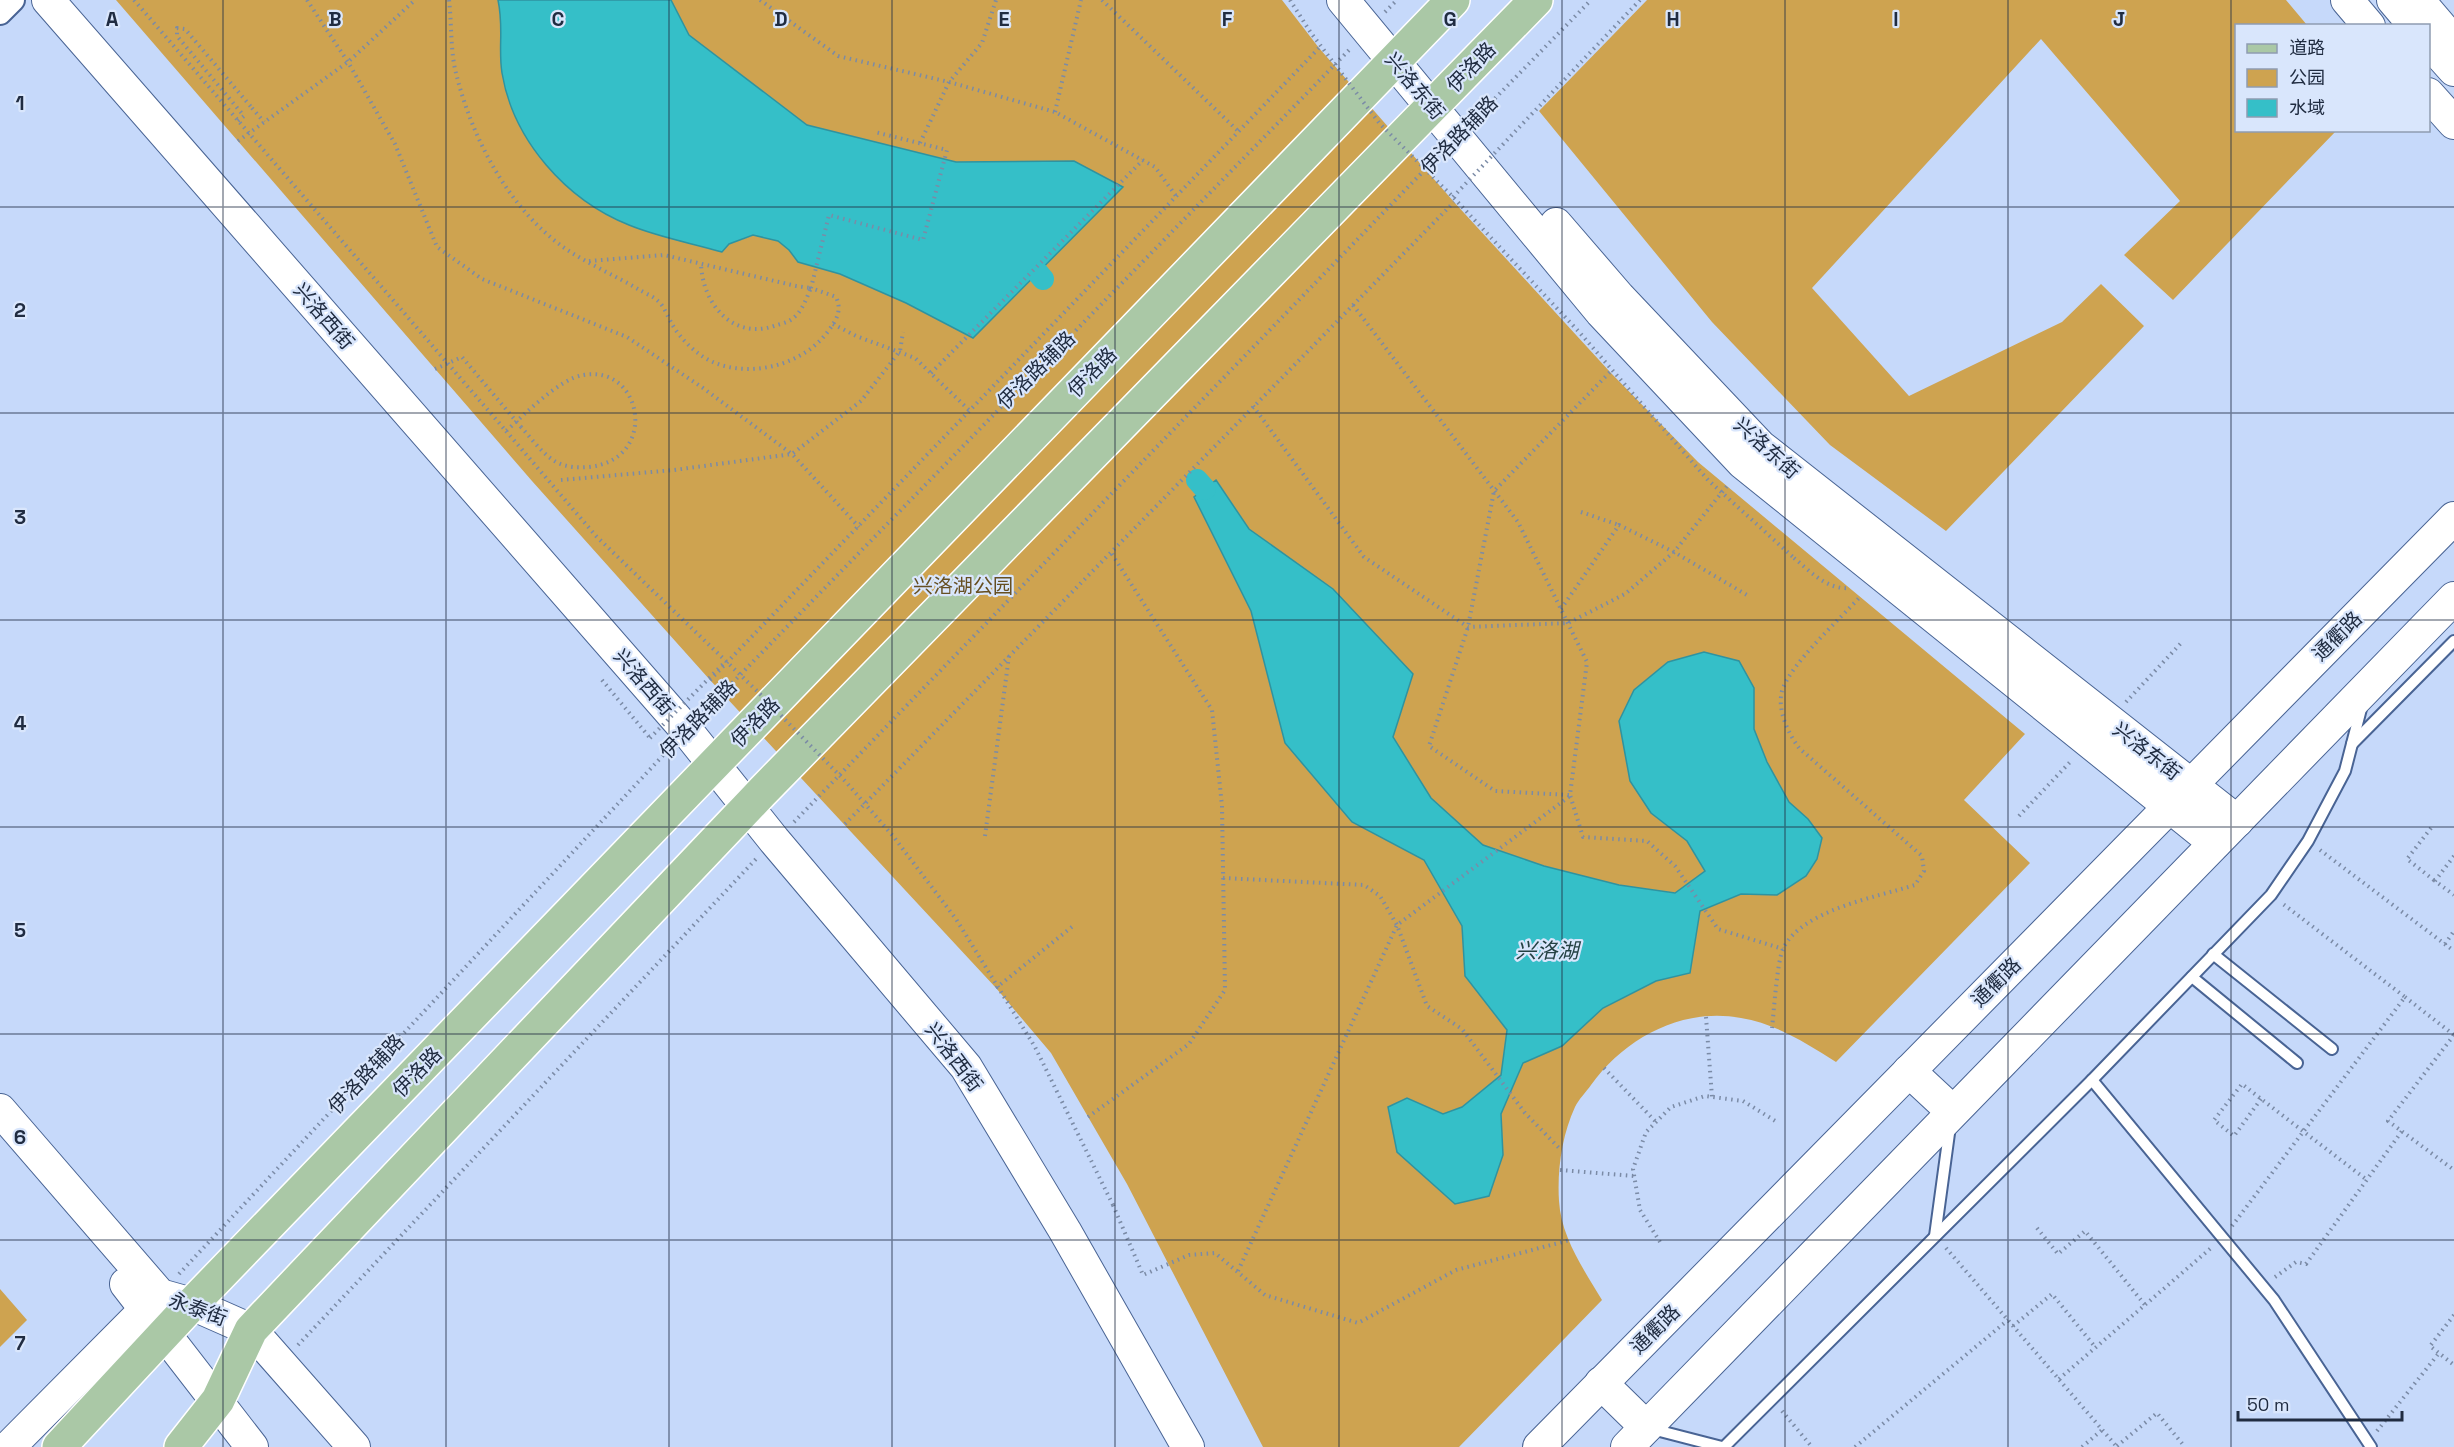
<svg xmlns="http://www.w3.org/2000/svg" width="2454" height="1447" font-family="'Space Grotesk','Noto Sans SC',sans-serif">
	<rect width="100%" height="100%" fill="#c6d9fa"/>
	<!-- green -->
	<g fill="#cea350" fill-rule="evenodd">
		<path d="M 116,0 L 498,0 L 503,22 L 502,72 L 721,252 L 729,244 L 754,235 L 778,241 L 789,250 L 798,262 L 840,274 L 906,303 L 973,338 L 1122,187 L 1073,161 L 956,162 L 807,125 L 689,35 L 671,0 L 1282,0 L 1319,48 L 1454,202 L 1610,372 L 1698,462 L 2025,734 L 1964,800 L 2030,863 L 1836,1062 C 1806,1043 1777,1024 1741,1018 C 1682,1007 1625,1038 1591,1085 C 1586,1092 1579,1099 1575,1107 C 1562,1135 1557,1170 1559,1201 C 1561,1237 1584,1270 1602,1300 L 1459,1447 L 1263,1447 L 1127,1184 L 1051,1053 L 996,988 L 710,680 L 532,481 ZM 1217,481 L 1249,529 L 1333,589 L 1393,737 L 1431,798 L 1483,845 L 1544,866 L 1619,885 L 1676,893 L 1705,871 L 1687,841 L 1651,813 L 1634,690 L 1668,662 L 1704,652 L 1754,688 L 1754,729 L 1767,762 L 1789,802 L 1808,819 L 1806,876 L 1777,895 L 1741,894 L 1700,911 L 1690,973 L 1656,981 L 1603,1008 L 1562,1046 L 1523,1063 L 1501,1114 L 1503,1155 L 1407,1098 L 1443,1114 L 1462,1107 L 1501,1075 L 1507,1030 L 1465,976 L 1462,926 L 1424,859 L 1352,822 L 1285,743 L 1251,611 L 1194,497 Z"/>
		<polygon points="1647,0 2286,0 2307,25 2236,26 2236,130 2336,131 2173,300 2124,255 2180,201 2041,39 1812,288 1909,396 2062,322 2101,284 2144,326 1946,531 1830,445 1712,322 1539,111"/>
		<polygon points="0,1289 27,1320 0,1347"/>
	</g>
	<!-- water -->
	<g fill="#35bfc8" stroke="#2f93a0" stroke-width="1.5">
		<path d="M 498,0 L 671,0 L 689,35 L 807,125 L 956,162 L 1074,161 L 1123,187 L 973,338 L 906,303 L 840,274 L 798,262 L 789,250 L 778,241 L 753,235 L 729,244 L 722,252 C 691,243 658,237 629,225 C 566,200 513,140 502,73 C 498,48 504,28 498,0 Z"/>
		<polygon points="1216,480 1249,529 1333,589 1413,674 1393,737 1431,798 1483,845 1544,866 1619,885 1675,893 1705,871 1687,841 1651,813 1630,781 1619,721 1634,690 1668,662 1704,652 1739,661 1754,688 1754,729 1767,762 1789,802 1808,819 1822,838 1817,859 1806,876 1777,895 1741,894 1700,911 1690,973 1656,981 1603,1008 1562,1046 1523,1063 1501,1114 1503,1155 1489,1196 1455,1204 1397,1152 1388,1107 1407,1098 1443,1114 1462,1107 1501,1075 1507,1030 1465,976 1462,926 1424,860 1352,822 1285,743 1251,611 1194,497"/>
	</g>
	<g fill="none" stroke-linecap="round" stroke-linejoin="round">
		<!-- canal -->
		<g stroke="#35bfc8" stroke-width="22">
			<polyline points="1038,273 1043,279"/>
			<polyline points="1197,480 1205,489"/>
		</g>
		<!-- lane casing -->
		<g stroke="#496494" stroke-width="14">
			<g id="lane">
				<polyline points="2352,744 2454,641"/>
				<polyline points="2213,954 2332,1049"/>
				<polyline points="2192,977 2297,1063"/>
				<polyline points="2092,1080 2274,1300 2371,1447"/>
				<polyline points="1935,1236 1950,1126"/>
				<polyline points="1652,1429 1722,1447"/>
				<polyline points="1724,1447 2092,1080 2271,895 2308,841 2345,771 2362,705"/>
			</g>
		</g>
		<!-- street casing -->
		<g stroke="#496494" stroke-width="26">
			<polyline id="street" points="0,13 13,0"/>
		</g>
		<!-- secondary casing -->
		<g stroke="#496494" stroke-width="34">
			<g id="secondary">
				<polyline points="48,0 687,731 774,840 966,1067 1065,1231 1188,1447"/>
				<polyline points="1343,0 1601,312 1743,463 2215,843"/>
				<polyline points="2347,0 2369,26"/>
				<polyline points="2393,0 2415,26"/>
				<polyline points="2418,0 2454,42"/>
				<polyline points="2428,41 2454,70"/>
				<polyline points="2428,94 2454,123"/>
				<polyline points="1556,224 1619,297 1760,446 2237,821"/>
				<polyline points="1909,1071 1952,1111"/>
				<polyline points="0,1110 160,1295 192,1304 251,1330 354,1447"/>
				<polyline points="126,1284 252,1447"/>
				<polyline points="1601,1383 1646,1427"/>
				<polyline points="9,1447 160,1295"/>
				<polyline points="1539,1447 2454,518"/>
				<polyline points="1627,1447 2454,598"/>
			</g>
		</g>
		<!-- primary casing -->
		<g stroke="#fff" stroke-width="36">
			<g id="primary">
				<polyline points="59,1447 192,1304 1453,0"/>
				<polyline points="181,1447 218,1400 251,1330 761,793 1536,0"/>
			</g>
		</g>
		<!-- path -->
		<g stroke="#7b8ba6" stroke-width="4" stroke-dasharray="1.5 4.5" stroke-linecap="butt">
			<polyline points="307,0 348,62 395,144 437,247 482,279 627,337 703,388 792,454 859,527"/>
			<path d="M 449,0 C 452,25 450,53 457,77 C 473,140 509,208 563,247 C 586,263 614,275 638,289 C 644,293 653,296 658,301 C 664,306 668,317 672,324 C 681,340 698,356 715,363 C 754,378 805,364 829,330 C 837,319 842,310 836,297 L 811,288 L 829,215 L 923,240 L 947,150 L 875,132"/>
			<polyline points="760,0 838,56 949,82 1055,112 1155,167 1176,196"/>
			<polyline points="1102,0 1238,131"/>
			<polyline points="1385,12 1397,0"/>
			<polyline points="252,108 264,122"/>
			<polyline points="1055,112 1081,0"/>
			<polyline points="1474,120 1591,0"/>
			<polyline points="238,141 348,62 415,0"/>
			<polyline points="920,143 949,82 982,43 996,0"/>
			<path d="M 589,261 L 664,255 L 796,286 L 811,288 C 806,299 802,312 792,319 C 787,323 780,324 774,326 C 732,340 702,303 701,263"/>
			<polyline points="1353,305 1518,522 1587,662 1570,795 1583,837 1647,841 1675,866 1718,929 1783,949"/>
			<polyline points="833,324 856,336 915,358 970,411"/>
			<polyline points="435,369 462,357 521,427"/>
			<polyline points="931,373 1143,160"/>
			<polyline points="1253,406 1364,557 1468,627 1568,623 1625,594 1674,552 1727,486"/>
			<polyline points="561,480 674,470 792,454 861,401 900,351 903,332"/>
			<polyline points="1581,512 1619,525"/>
			<path d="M 1794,558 C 1811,572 1827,590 1850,588"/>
			<polyline points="1561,609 1619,525 1674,552 1747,595"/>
			<polyline points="602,680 650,738"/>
			<polyline points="710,680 1319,48"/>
			<polyline points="2126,702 2183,641"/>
			<polyline points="703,713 1351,48"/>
			<polyline points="1569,795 1495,791 1429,746 1468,627 1494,491 1610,372"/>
			<polyline points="2019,816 2072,760"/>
			<polyline points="794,822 1439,155"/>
			<polyline points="845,824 1454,202"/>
			<polyline points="2431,828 2407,859 2435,881"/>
			<polyline points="985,836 1009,656"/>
			<polyline points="2320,850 2454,951"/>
			<polyline points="2454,856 2435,881 2454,895"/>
			<polyline points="1223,878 1364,885 1380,896 1397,925 1427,1006 1462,1029 1525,1113 1561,1150"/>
			<polyline points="2445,944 2454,931"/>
			<polyline points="996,988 1073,926"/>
			<polyline points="2405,997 2454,1035"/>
			<polyline points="1706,1017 1712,1097"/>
			<path d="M 1772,1028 C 1774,1011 1777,962 1783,949 C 1801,910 1877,897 1915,885 L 1924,871 L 1922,856 L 1799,748 C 1788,733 1777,710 1782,691 C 1790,664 1840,619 1860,597"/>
			<polyline points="2454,1035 2388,1121 2454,1170"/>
			<polyline points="1604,1068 1656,1122"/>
			<path d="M 2261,1099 L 2234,1136 L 2214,1120 L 2242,1084 C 2283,1116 2325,1148 2367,1180"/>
			<polyline points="1088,1117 1189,1044 1225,990 1222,806 1212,710 1110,551"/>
			<polyline points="1560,1170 1634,1176"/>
			<polyline points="1113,1205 1143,1275 1189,1255 1215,1253 1265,1295 1358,1323 1456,1270 1570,1240"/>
			<polyline points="2232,1226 2405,997 2283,904"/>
			<polyline points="2037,1228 2058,1254 2085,1231 2145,1305"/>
			<polyline points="1660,1242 1640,1210 1633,1169 1646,1132 1671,1107 1705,1096 1743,1101 1777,1122"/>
			<polyline points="1946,1248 2117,1447"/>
			<polyline points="1238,1271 1397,925 1570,796"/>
			<polyline points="179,1274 669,749"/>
			<polyline points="2275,1277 2296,1262 2306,1264 2402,1131"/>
			<polyline points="2454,1315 2430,1346 2454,1365"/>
			<polyline points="2013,1326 2052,1294 2096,1348"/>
			<polyline points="298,1345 756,859"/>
			<polyline points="2059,1379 2211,1248"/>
			<polyline points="1782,1411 1812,1447"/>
			<polyline points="2377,1431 2439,1353"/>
			<polyline points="2117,1446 2157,1413 2185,1447"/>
			<polyline points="1855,1447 2008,1320"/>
			<polyline points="2082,1447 2102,1430"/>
		</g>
		<!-- lane -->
		<use href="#lane" stroke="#fff" stroke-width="10"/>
		<!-- street -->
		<use href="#street" stroke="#fff" stroke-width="22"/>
		<!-- secondary -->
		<use href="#secondary" stroke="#fff" stroke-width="32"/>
		<!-- primary -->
		<use href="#primary" stroke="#aac8a6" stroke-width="33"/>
		<!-- path-bridge -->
		<g stroke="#7b8ba6" stroke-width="4" stroke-dasharray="1.5 4.5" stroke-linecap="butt">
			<path d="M 134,0 L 506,431 C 524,415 559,379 583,375 C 644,364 659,461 588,467 C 576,468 563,467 553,460 C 541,452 531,438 521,427"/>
			<polyline points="1290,0 1311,33 1380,124 1453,197 1580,333 1708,480 1794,558"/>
			<polyline points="238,121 244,116 177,36 177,28 185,29 252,108"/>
			<polyline points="1453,197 1640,0"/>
			<polyline points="506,431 596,536 757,691 846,782 893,836 956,919 1035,1047 1113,1205"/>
			<polyline points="650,738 726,661"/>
		</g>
	</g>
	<!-- grid -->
	<path fill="none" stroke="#202c41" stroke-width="1.5" stroke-opacity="0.55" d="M 223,0 L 223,1447M 446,0 L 446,1447M 669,0 L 669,1447M 892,0 L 892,1447M 1115,0 L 1115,1447M 1339,0 L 1339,1447M 1562,0 L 1562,1447M 1785,0 L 1785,1447M 2008,0 L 2008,1447M 2231,0 L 2231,1447M 0,207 L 2454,207M 0,413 L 2454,413M 0,620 L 2454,620M 0,827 L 2454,827M 0,1034 L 2454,1034M 0,1240 L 2454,1240"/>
	<g text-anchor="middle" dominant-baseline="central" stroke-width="4.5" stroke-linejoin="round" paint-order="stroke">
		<!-- street labels -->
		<g font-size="20" fill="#202c41" stroke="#d9e6fc">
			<text transform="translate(1471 67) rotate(-46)">伊洛路</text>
			<text transform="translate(1415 86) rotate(50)">兴洛东街</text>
			<text transform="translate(1459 135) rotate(-46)">伊洛路辅路</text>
			<text transform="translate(324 316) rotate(49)">兴洛西街</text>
			<text transform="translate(1036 370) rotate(-45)">伊洛路辅路</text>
			<text transform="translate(1092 372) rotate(-46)">伊洛路</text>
			<text transform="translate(1767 448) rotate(42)">兴洛东街</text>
			<text transform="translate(2337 636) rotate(-45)">通衢路</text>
			<text transform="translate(644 682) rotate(49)">兴洛西街</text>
			<text transform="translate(698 719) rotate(-46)">伊洛路辅路</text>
			<text transform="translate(755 722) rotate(-46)">伊洛路</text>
			<text transform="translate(2147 751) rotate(38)">兴洛东街</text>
			<text transform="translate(1996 982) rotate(-45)">通衢路</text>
			<text transform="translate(954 1057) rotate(53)">兴洛西街</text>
			<text transform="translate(417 1072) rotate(-46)">伊洛路</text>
			<text transform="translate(366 1074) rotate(-47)">伊洛路辅路</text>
			<text transform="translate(198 1309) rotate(20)">永泰街</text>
			<text transform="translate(1655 1329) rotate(-45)">通衢路</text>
		</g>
		<!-- park labels -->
		<g font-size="20" fill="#664f22" stroke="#d9e6fc">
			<text x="963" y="586">兴洛湖公园</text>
		</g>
		<!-- water labels -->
		<g font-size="21" font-style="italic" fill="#244143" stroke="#d9e6fc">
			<text x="1547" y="950">兴洛湖</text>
		</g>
	</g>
	<g font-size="20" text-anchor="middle" font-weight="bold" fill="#202c41" stroke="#d9e6fc" stroke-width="4.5" stroke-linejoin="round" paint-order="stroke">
		<text x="112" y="26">A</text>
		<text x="335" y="26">B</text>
		<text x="558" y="26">C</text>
		<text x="781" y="26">D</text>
		<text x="1004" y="26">E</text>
		<text x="1227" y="26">F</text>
		<text x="1450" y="26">G</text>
		<text x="1673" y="26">H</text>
		<text x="1896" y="26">I</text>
		<text x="2119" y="26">J</text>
		<text x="20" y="110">1</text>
		<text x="20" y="317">2</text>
		<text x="20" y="524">3</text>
		<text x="20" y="730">4</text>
		<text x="20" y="937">5</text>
		<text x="20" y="1144">6</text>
		<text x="20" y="1350">7</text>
	</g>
	<!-- legend -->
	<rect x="2235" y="24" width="195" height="108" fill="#d9e6fc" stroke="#8f9cb1" stroke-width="1.5"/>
	<rect x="2247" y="44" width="30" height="9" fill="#aac8a6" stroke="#8f9cb1" stroke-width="1.5"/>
	<text x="2289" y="54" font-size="18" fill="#202c41">道路</text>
	<rect x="2247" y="69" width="30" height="18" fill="#cea350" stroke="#8f9cb1" stroke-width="1.5"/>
	<text x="2289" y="84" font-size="18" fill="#202c41">公园</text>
	<rect x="2247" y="99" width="30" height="18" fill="#35bfc8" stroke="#8f9cb1" stroke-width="1.5"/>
	<text x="2289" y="114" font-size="18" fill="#202c41">水域</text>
	<!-- scale -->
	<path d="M2238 1411v9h164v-9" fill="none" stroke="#202c41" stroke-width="3"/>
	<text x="2247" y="1411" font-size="18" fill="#202c41" stroke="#d9e6fc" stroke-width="4.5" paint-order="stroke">50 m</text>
</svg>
